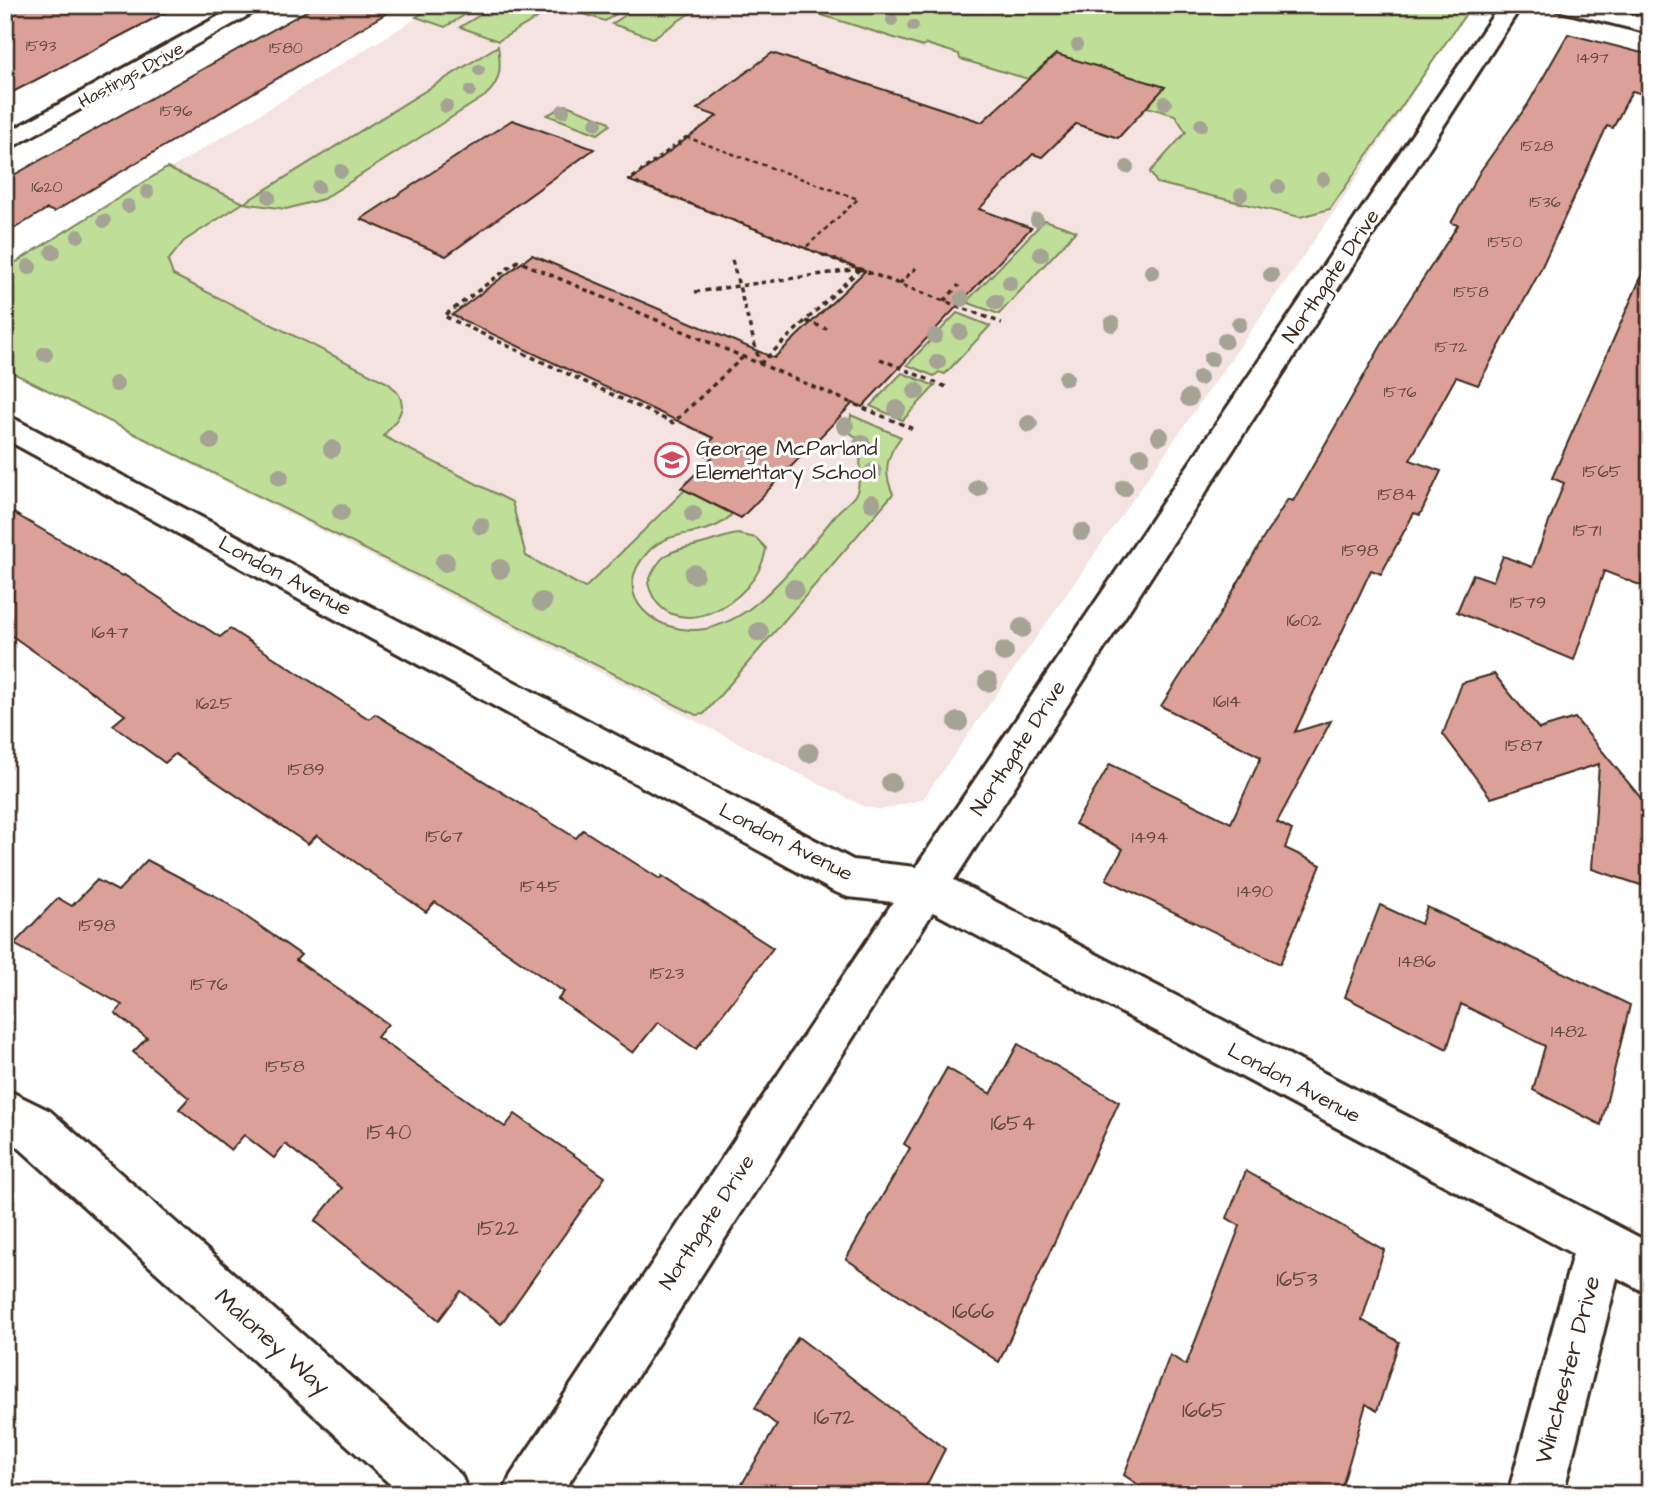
<svg xmlns="http://www.w3.org/2000/svg" width="1655" height="1499" font-family="'Architects Daughter',sans-serif">
	<rect width="100%" height="100%" fill="#fff"/>
	<filter id="ink" filterUnits="userSpaceOnUse"><feTurbulence type="fractalNoise" baseFrequency=".0143" numOctaves="2"/><feDisplacementMap in="SourceGraphic" scale="14" xChannelSelector="R" yChannelSelector="G"/><feConvolveMatrix kernelMatrix="1 2 1 2 8 2 1 2 1" color-interpolation-filters="sRGB"/></filter>
	<g filter="url(#ink)">
		<!-- built -->
		<polygon fill="#f4e3e0" points="438,5 1456,5 1469,9 1334,212 923,799 881,810 863,806 5,370 5,270"/>
		<!-- green -->
		<g fill="#bfdf98" stroke="#7d845b" stroke-width="2">
			<polygon points="435,5 481,5 445,27 416,17"/>
			<polygon points="497,5 554,5 557,6 498,41 460,27"/>
			<polygon points="570,5 630,5 605,21 565,8"/>
			<polygon points="641,5 702,5 653,38 612,24"/>
			<polygon points="790,5 1472,5 1330,209 1300,217 1157,183 1150,172 1186,132 1175,115 1147,107 1164,87 1056,54 1028,79 960,59 959,54 926,44 923,47"/>
			<path d="M 498,46 C 501,67 502,81 485,96 L 323,199 L 286,209 L 243,203 L 184,241 L 168,261 L 173,275 L 388,383 C 413,403 400,417 383,436 L 512,502 L 526,556 L 585,588 L 685,490 L 732,514 C 708,541 672,525 648,552 C 606,596 658,637 705,629 C 721,626 741,616 753,606 C 786,580 812,543 839,511 C 844,506 855,498 857,492 C 860,482 862,448 859,439 L 849,432 L 851,415 L 901,437 C 886,456 883,472 893,494 L 704,714 L 696,715 L 5,369 L 5,269 L 167,168 L 244,203 Z"/>
			<polygon points="566,105 608,121 610,125 598,134 547,115"/>
			<polygon points="1045,220 1076,231 999,314 966,302"/>
			<polygon points="957,313 990,326 945,374 939,372 934,376 907,365"/>
			<polygon points="902,373 935,386 903,420 870,406"/>
			<path d="M 738,534 L 756,538 L 766,548 C 759,605 665,651 648,583 C 662,547 674,552 705,543 C 716,540 726,536 738,534 Z"/>
		</g>
		<!-- building -->
		<g fill="#dba198" stroke="#3b2a1e" stroke-width="2">
			<polygon points="5,5 180,5 5,96"/>
			<polygon points="317,5 400,5 54,212 47,209 5,234 5,180"/>
			<polygon points="1568,34 1650,55 1650,96 1632,91 1613,128 1607,126 1538,275 1478,385 1456,377 1410,460 1441,471 1420,515 1414,513 1381,574 1371,570 1295,732 1331,721 1277,822 1292,830 1285,848 1321,865 1280,964 1106,879 1123,849 1075,824 1110,764 1231,823 1261,757 1161,706 1220,614 1264,537 1288,499 1293,501 1391,328 1458,225 1451,223 1481,170 1528,104"/>
			<polygon points="772,53 982,122 1056,54 1165,87 1118,138 1076,124 1042,157 1033,154 979,209 1031,228 862,407 853,403 741,518 681,488 712,458 700,452 714,438 452,315 532,255 774,358 865,271 630,181 717,116 697,109"/>
			<polygon points="512,120 594,149 446,256 361,219"/>
			<polygon points="1650,257 1650,589 1604,571 1574,660 1457,612 1473,574 1493,581 1503,556 1532,567 1564,483 1552,478"/>
			<polygon points="5,508 122,576 124,575 220,637 230,629 369,719 375,714 576,838 583,830 660,879 662,876 773,948 696,1049 658,1022 633,1053 558,999 564,992 435,902 426,912 317,835 308,844 175,754 165,763 113,725 125,715 5,631"/>
			<polygon points="1494,674 1539,729 1575,718 1650,809 1650,888 1592,869 1599,764 1491,798 1443,734 1462,683"/>
			<polygon points="147,860 221,899 301,955 296,960 388,1024 377,1037 505,1127 515,1114 605,1177 501,1324 461,1291 439,1320 315,1221 342,1188 285,1144 274,1158 244,1135 231,1150 179,1109 189,1098 133,1052 147,1038 115,1013 122,1005 14,944 58,898 72,906 97,880 118,891"/>
			<polygon points="1380,905 1421,924 1427,907 1630,1005 1601,1125 1533,1090 1545,1046 1461,1004 1447,1049 1345,997"/>
			<polygon points="1018,1044 1119,1102 999,1362 846,1259 910,1148 904,1144 947,1068 991,1094"/>
			<polygon points="1246,1171 1384,1250 1362,1320 1399,1342 1377,1411 1366,1404 1340,1494 1152,1494 1124,1475 1170,1355 1186,1365 1240,1226 1227,1218"/>
			<polygon points="798,1337 945,1449 922,1494 736,1494 777,1425 755,1408"/>
		</g>
		<g fill="none" stroke-linecap="round" stroke-linejoin="round">
			<!-- minor casing -->
			<g stroke="#3b2a1e" stroke-width="6">
				<g id="minor">
					<polygon points="239,5 267,5 5,151 5,134"/>
					<polygon points="1554,5 1593,5 1650,19 1650,33 1557,10"/>
					<polygon points="5,1089 50,1111 461,1475 469,1494 401,1494 16,1145 5,1138"/>
					<polygon points="1600,1221 1618,1228 1625,1246 1563,1494 1508,1494 1575,1246 1582,1228"/>
				</g>
			</g>
			<!-- tertiary casing -->
			<g stroke="#3b2a1e" stroke-width="6">
				<polygon id="tertiary" points="1500,5 1522,5 954,880 1650,1243 1650,1295 933,912 562,1494 503,1494 511,1475 893,902 848,897 833,891 5,439 5,414 853,860 916,867"/>
			</g>
			<!-- path-far1 -->
			<g stroke="#3b2a1e" stroke-width="2.5" stroke-dasharray="4.5 3.5" stroke-linecap="butt">
				<polygon points="686,137 858,199 805,248 629,180"/>
				<polyline points="805,248 828,257"/>
			</g>
			<!-- path -->
			<g stroke="#3b2a1e" stroke-width="3.5" stroke-dasharray="5 4.5" stroke-linecap="butt">
				<polyline points="823,255 1002,323"/>
				<polyline points="732,260 760,364"/>
				<polyline points="899,284 916,268"/>
				<polyline points="695,292 859,269"/>
				<polyline points="944,301 959,285"/>
				<polyline points="806,321 827,329"/>
				<polyline points="743,357 673,423 444,316 518,261 913,429"/>
				<polyline points="880,359 946,387"/>
				<polyline points="760,364 860,269"/>
			</g>
			<!-- minor -->
			<use href="#minor" fill="#fff" fill-rule="evenodd"/>
			<!-- tertiary -->
			<use href="#tertiary" fill="#fff" fill-rule="evenodd"/>
		</g>
		<!-- trees -->
		<g fill="#a5a394">
			<circle cx="892" cy="20" r="6"/>
			<circle cx="913" cy="26" r="6"/>
			<circle cx="1077" cy="45" r="6"/>
			<circle cx="479" cy="70" r="6"/>
			<circle cx="470" cy="91" r="6"/>
			<circle cx="1165" cy="103" r="7"/>
			<circle cx="446" cy="106" r="7"/>
			<circle cx="563" cy="111" r="7"/>
			<circle cx="596" cy="123" r="7"/>
			<circle cx="1201" cy="125" r="7"/>
			<circle cx="1127" cy="167" r="7"/>
			<circle cx="341" cy="171" r="7"/>
			<circle cx="1323" cy="179" r="7"/>
			<circle cx="318" cy="187" r="7"/>
			<circle cx="1278" cy="187" r="7"/>
			<circle cx="147" cy="192" r="7"/>
			<circle cx="1241" cy="195" r="7"/>
			<circle cx="269" cy="197" r="7"/>
			<circle cx="128" cy="206" r="7"/>
			<circle cx="1037" cy="220" r="7"/>
			<circle cx="104" cy="221" r="7"/>
			<circle cx="78" cy="236" r="7"/>
			<circle cx="53" cy="252" r="8"/>
			<circle cx="1041" cy="254" r="8"/>
			<circle cx="29" cy="267" r="8"/>
			<circle cx="1152" cy="272" r="8"/>
			<circle cx="1271" cy="275" r="8"/>
			<circle cx="1010" cy="283" r="8"/>
			<circle cx="962" cy="299" r="8"/>
			<circle cx="996" cy="302" r="8"/>
			<circle cx="1112" cy="324" r="8"/>
			<circle cx="1239" cy="324" r="8"/>
			<circle cx="960" cy="332" r="8"/>
			<circle cx="935" cy="336" r="8"/>
			<circle cx="1225" cy="341" r="8"/>
			<circle cx="45" cy="354" r="8"/>
			<circle cx="1211" cy="359" r="8"/>
			<circle cx="938" cy="362" r="8"/>
			<circle cx="1066" cy="378" r="8"/>
			<circle cx="1200" cy="378" r="8"/>
			<circle cx="116" cy="384" r="8"/>
			<circle cx="916" cy="391" r="9"/>
			<circle cx="1189" cy="398" r="9"/>
			<circle cx="897" cy="409" r="9"/>
			<circle cx="1029" cy="424" r="9"/>
			<circle cx="845" cy="426" r="9"/>
			<circle cx="1160" cy="436" r="9"/>
			<circle cx="211" cy="441" r="9"/>
			<circle cx="862" cy="444" r="9"/>
			<circle cx="332" cy="449" r="9"/>
			<circle cx="1141" cy="456" r="9"/>
			<circle cx="873" cy="472" r="9"/>
			<circle cx="280" cy="477" r="9"/>
			<circle cx="978" cy="488" r="9"/>
			<circle cx="1124" cy="488" r="9"/>
			<circle cx="872" cy="503" r="9"/>
			<circle cx="341" cy="512" r="9"/>
			<circle cx="693" cy="514" r="9"/>
			<circle cx="481" cy="526" r="9"/>
			<circle cx="1082" cy="532" r="9"/>
			<circle cx="445" cy="562" r="10"/>
			<circle cx="500" cy="569" r="10"/>
			<circle cx="694" cy="574" r="10"/>
			<circle cx="794" cy="589" r="10"/>
			<circle cx="542" cy="602" r="10"/>
			<circle cx="1022" cy="628" r="10"/>
			<circle cx="759" cy="632" r="10"/>
			<circle cx="1004" cy="652" r="10"/>
			<circle cx="988" cy="682" r="10"/>
			<circle cx="958" cy="722" r="10"/>
			<circle cx="809" cy="753" r="10"/>
			<circle cx="891" cy="783" r="10"/>
		</g>
	</g>
	<!-- icons -->
	<defs>
		<g id="school-ring" transform="scale(1.75)"><circle r="9.5" fill="#fff" stroke="#d1495b" stroke-width="1.5"/><path d="M0-5L7-2L0 1L-7-2ZM-4 1L0 2.5L4 1V4Q0 6-4 4Z" fill="#d1495b"/></g>
	</defs>
	<g fill-rule="evenodd">
		<use href="#school-ring" x="672" y="460"/>
	</g>
	<g text-anchor="middle" dominant-baseline="central" stroke-width="6" stroke-linejoin="round" paint-order="stroke">
		<!-- far-number labels -->
		<g font-size="16" fill="#63483c">
			<text x="41" y="46">1593</text>
			<text x="286" y="48">1580</text>
			<text x="1593" y="58">1497</text>
			<text x="176" y="111">1596</text>
			<text x="1537" y="146">1528</text>
			<text x="47" y="187">1620</text>
			<text x="1545" y="202">1536</text>
			<text x="1505" y="242">1550</text>
			<text x="1471" y="292">1558</text>
			<text x="1451" y="347">1572</text>
			<text x="1400" y="392">1576</text>
		</g>
		<!-- far-street labels -->
		<g font-size="18" fill="#3b2a1e" stroke="#fff">
			<text transform="translate(131 75) rotate(-29)">Hastings Drive</text>
		</g>
		<!-- number labels -->
		<g font-size="18" fill="#63483c">
			<text x="1602" y="471">1565</text>
			<text x="1397" y="494">1584</text>
			<text x="1587" y="530">1571</text>
			<text x="1360" y="550">1598</text>
			<text x="1528" y="602">1579</text>
			<text x="1304" y="620">1602</text>
			<text x="110" y="632">1647</text>
			<text x="1227" y="701">1614</text>
			<text x="214" y="703">1625</text>
			<text x="1524" y="745">1587</text>
			<text x="306" y="769">1589</text>
			<text x="444" y="836">1567</text>
			<text x="1150" y="837">1494</text>
			<text x="540" y="886">1545</text>
			<text x="1255" y="891">1490</text>
			<text x="97" y="925">1598</text>
			<text x="1417" y="961">1486</text>
			<text x="667" y="973">1523</text>
			<text x="209" y="984">1576</text>
			<text x="1569" y="1031">1482</text>
			<text x="285" y="1066">1558</text>
		</g>
		<!-- street labels -->
		<g font-size="21" fill="#3b2a1e" stroke="#fff">
			<text transform="translate(1331 276) rotate(-56)">Northgate Drive</text>
			<text transform="translate(285 576) rotate(28)">London Avenue</text>
			<text transform="translate(1018 748) rotate(-57)">Northgate Drive</text>
			<text transform="translate(786 842) rotate(27)">London Avenue</text>
			<text transform="translate(1294 1083) rotate(28)">London Avenue</text>
			<text transform="translate(707 1222) rotate(-57)">Northgate Drive</text>
		</g>
		<!-- poi labels -->
		<g font-size="21" fill="#3b2a1e" stroke="#fff" text-anchor="start">
			<text x="696" y="448">George McParland<tspan x="696" dy="24">Elementary School</tspan></text>
		</g>
		<!-- near-number labels -->
		<g font-size="21" fill="#63483c">
			<text x="1013" y="1123">1654</text>
			<text x="389" y="1132">1540</text>
			<text x="498" y="1228">1522</text>
			<text x="1297" y="1279">1653</text>
			<text x="973" y="1311">1666</text>
			<text x="1204" y="1410">1665</text>
			<text x="834" y="1417">1672</text>
		</g>
		<!-- near-street labels -->
		<g font-size="24" fill="#3b2a1e" stroke="#fff">
			<text transform="translate(272 1342) rotate(42)">Maloney Way</text>
			<text transform="translate(1568 1370) rotate(-75)">Winchester Drive</text>
		</g>
	</g>
	<!-- margin -->
	<rect width="1655" height="1499" fill="none" stroke="#fff" stroke-width="28"/>
	<rect x="14" y="14" width="1627" height="1471" fill="none" stroke="#3b2a1e" stroke-width="2.5" filter="url(#ink)"/>
</svg>
